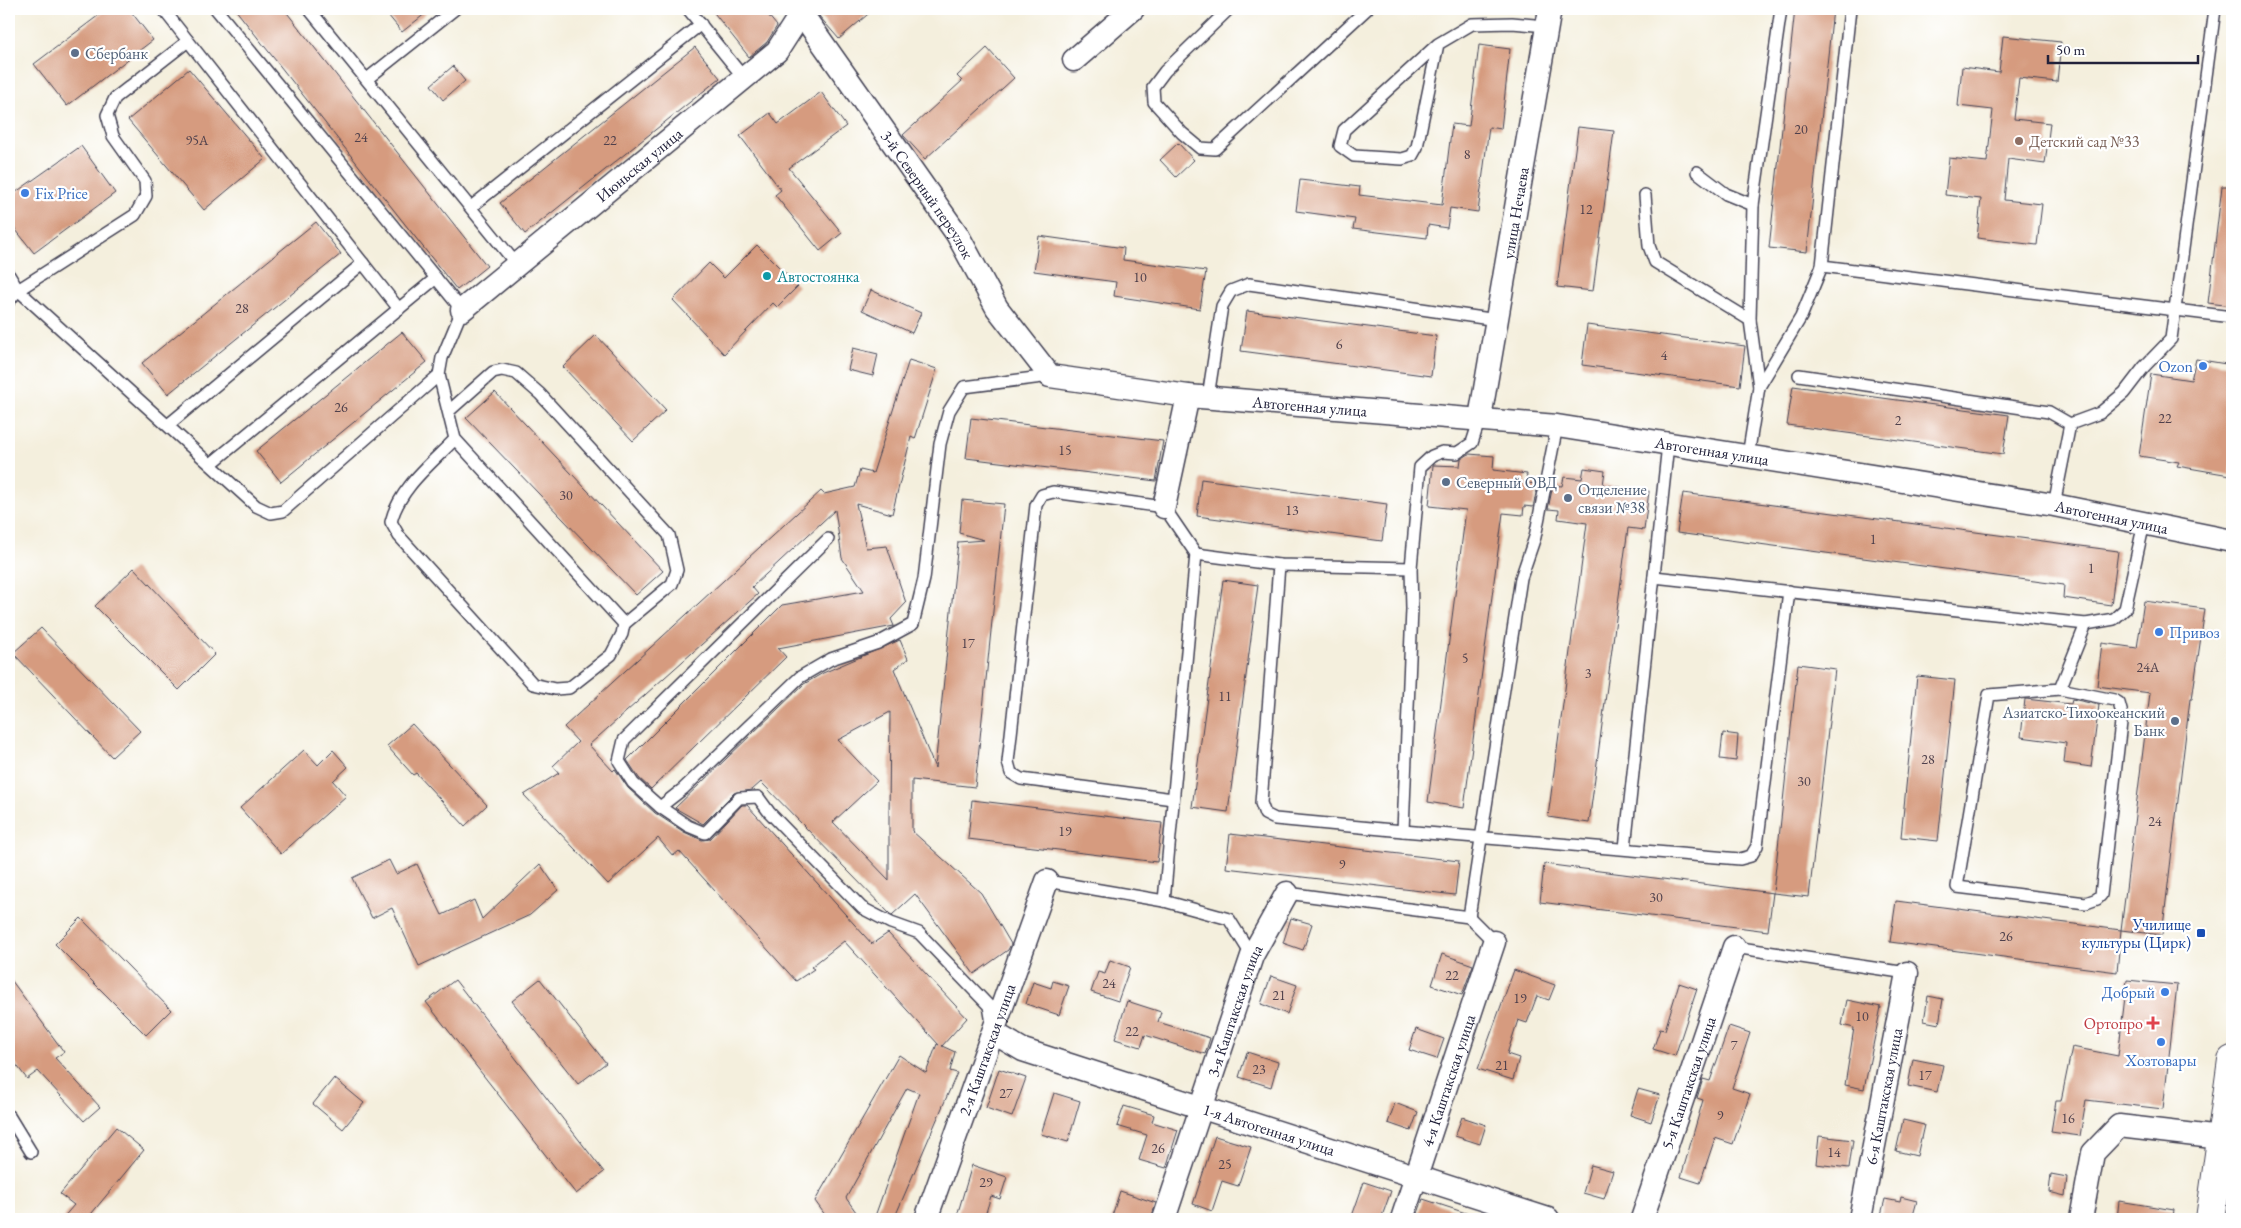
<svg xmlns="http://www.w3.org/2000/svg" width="2241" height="1228" font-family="'EB Garamond',serif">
	<rect width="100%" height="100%" fill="#fff"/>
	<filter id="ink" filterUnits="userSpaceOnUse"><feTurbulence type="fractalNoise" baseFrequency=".02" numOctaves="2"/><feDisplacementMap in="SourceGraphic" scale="10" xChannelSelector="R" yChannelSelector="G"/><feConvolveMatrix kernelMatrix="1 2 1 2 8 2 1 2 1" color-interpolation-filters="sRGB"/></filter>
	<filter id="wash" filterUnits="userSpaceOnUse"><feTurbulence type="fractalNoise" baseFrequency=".0096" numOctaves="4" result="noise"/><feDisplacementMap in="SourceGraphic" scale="20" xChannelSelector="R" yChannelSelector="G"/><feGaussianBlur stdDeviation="1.12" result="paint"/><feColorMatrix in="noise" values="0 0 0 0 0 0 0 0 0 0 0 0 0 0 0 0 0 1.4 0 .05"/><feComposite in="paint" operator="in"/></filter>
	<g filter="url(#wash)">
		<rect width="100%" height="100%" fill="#f4efdd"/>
		<g id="blocks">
			<!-- building -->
			<g fill="#d69b7f" fill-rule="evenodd">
				<polygon points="107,9 129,9 153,40 67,106 34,64"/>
				<polygon points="235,9 284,9 487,266 457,290"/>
				<polygon points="383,9 431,9 402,32"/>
				<polygon points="711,9 763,9 777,26 767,42 749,57"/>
				<polygon points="827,9 874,9 839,39 819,16"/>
				<polygon points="1795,9 1833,9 1807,252 1769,248"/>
				<polygon points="2003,36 2061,42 2057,82 2019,78 2014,119 2050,123 2045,164 2008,159 2004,200 2042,204 2037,245 1977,238 1981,199 1945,195 1949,158 1987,162 1993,110 1958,106 1962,67 1999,72"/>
				<polygon points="1479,45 1510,49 1501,129 1489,127 1478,212 1450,208 1447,228 1428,225 1427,238 1353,229 1355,219 1296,211 1300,180 1360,187 1359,195 1442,205 1452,124 1469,126"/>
				<polygon points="695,47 720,78 525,234 500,203"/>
				<polygon points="987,48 1014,78 925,159 903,135 962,81 957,76"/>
				<polygon points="453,66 465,81 443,100 431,85"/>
				<polygon points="189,69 265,159 204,210 128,120"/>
				<polygon points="821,92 846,126 789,168 842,233 820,251 775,195 781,190 740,136 770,113 778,124"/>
				<polygon points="1578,127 1614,131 1593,291 1557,287"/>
				<polygon points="1178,143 1194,160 1176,177 1160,160"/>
				<polygon points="81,146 115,193 34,253 9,221 9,197"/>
				<polygon points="2222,186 2232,186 2232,306 2208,303"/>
				<polygon points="316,222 341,254 168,394 142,363"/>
				<polygon points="1039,236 1124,248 1123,260 1206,271 1200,309 1114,296 1116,282 1034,271"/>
				<polygon points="757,245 798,286 777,307 773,303 724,354 673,300 709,263 724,278"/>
				<polygon points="871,290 921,313 912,333 862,310"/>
				<polygon points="1247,311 1436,336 1431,376 1241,351"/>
				<polygon points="1587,325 1745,346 1740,386 1582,365"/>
				<polygon points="402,332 427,362 281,482 256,451"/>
				<polygon points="596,335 666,410 633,441 563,367"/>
				<polygon points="853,348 878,354 873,376 848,370"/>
				<polygon points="2196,359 2232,365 2232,463 2230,475 2177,466 2179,462 2139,456 2151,374 2191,380"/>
				<polygon points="909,360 937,369 915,439 911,437 892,514 856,504 866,548 887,546 906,603 891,619 894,626 778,648 786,657 651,789 639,778 627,760 782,605 864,591 842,558 835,510 752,587 758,594 589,745 613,771 615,769 628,788 655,813 684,832 702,840 710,839 742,805 747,805 872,944 888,933 967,1018 942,1046 955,1052 950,1071 957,1073 894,1219 874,1219 919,1093 907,1088 846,1198 861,1219 828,1219 815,1201 899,1055 926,1073 937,1044 939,1045 844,941 811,967 814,969 796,981 679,851 673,856 658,838 608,884 524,795 559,773 553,766 578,742 564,727 821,491 824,494 855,487 860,470 873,473"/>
				<polygon points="1793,386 2009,415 2003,454 1787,425"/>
				<polygon points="495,392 663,571 636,595 466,418"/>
				<polygon points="971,418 1163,441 1156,481 966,458"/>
				<polygon points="1469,454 1494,456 1493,470 1527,474 1526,483 1538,484 1533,507 1524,506 1523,515 1503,513 1464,808 1428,802 1466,510 1429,506 1433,465 1460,466 1461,459"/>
				<polygon points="1584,468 1605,471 1603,485 1649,491 1644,530 1628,528 1589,823 1548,817 1587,523 1558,519 1559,510 1548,509 1553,485 1562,486 1564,477 1582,479"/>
				<polygon points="1201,479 1387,504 1382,541 1197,516"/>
				<polygon points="1683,493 2118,551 2111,605 2063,598 2064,585 1677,533"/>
				<path d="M 962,500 L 1004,504 L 975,787 L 912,780 L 912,831 L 981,893 L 1011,944 L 1008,950 L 974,974 L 915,894 L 892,915 L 890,914 L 761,782 L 752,790 L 734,793 L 703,824 L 675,808 L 804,684 L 823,673 L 900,640 L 908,659 L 894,669 L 935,768 L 958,542 L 984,540 L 959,533 ZM 890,712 L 889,817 L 889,880 L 833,822 L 877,781 L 838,740 Z"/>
				<polygon points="134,568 215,654 179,690 95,606"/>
				<polygon points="1223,580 1258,585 1228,812 1192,807"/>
				<polygon points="2144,601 2205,609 2192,699 2190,699 2162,935 2121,930 2150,693 2097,686 2102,643 2137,648"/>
				<polygon points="41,628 140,731 112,757 13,653"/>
				<polygon points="1798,664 1835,669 1809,897 1773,893"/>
				<polygon points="1917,676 1955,680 1938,841 1901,837"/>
				<polygon points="2025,699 2071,704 2072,699 2099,705 2091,767 2064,763 2066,743 2021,737"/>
				<polygon points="412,724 487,805 465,826 416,773 413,775 387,746"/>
				<polygon points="1723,733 1738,735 1736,761 1720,759"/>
				<polygon points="304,750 318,765 333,750 348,767 333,781 346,796 281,854 240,808"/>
				<polygon points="972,800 1162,823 1157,862 968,839"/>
				<polygon points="1230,834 1459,861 1455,895 1226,868"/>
				<polygon points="389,860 396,874 417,864 442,915 474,900 482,919 540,864 558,890 530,915 419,966 392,908 372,918 352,878"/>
				<polygon points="1544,864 1773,893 1768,931 1540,902"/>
				<polygon points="1896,901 2121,930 2117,972 1890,942"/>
				<polygon points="81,918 171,1010 146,1035 55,944"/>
				<polygon points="1291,918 1312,924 1303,950 1283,943"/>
				<polygon points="1442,954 1473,965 1462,995 1432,985"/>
				<polygon points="1110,960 1130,967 1118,1001 1091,992 1098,972 1105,974"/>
				<polygon points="1514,970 1555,985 1549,1000 1537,996 1527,1023 1518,1020 1507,1054 1519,1058 1513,1080 1478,1069"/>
				<polygon points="1271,976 1297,985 1287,1014 1261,1004"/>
				<polygon points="9,977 64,1052 55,1058 100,1107 84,1121 38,1071 27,1079 9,1055"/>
				<polygon points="540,979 606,1063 578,1084 512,1001"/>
				<polygon points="455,980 604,1172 576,1194 426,1002"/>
				<polygon points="2127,980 2177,985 2163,1109 2086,1100 2080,1136 2051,1132 2056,1101 2061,1101 2072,1047 2118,1056"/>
				<polygon points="1053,981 1069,986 1059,1015 1026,1004 1033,982 1051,988"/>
				<polygon points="1679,983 1697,989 1675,1056 1653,1049 1660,1029 1665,1030"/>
				<polygon points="1928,996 1943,999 1939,1024 1924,1021"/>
				<polygon points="1847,1000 1881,1007 1864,1089 1845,1085 1854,1028 1842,1025"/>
				<polygon points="1127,1001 1161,1012 1158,1022 1210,1038 1205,1054 1145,1035 1141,1047 1115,1039"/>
				<polygon points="1729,1026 1750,1033 1732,1088 1750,1094 1733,1144 1715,1138 1700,1183 1681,1177 1703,1100 1697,1098 1703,1079 1710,1081"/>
				<polygon points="1416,1029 1444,1039 1437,1059 1409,1050"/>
				<polygon points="1247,1052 1278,1062 1271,1087 1239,1077"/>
				<polygon points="1913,1059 1943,1065 1937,1092 1908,1086"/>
				<polygon points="999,1069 1026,1078 1012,1117 986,1108"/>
				<polygon points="334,1078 364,1103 343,1129 313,1104"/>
				<polygon points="1638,1089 1660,1095 1651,1122 1630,1115"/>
				<polygon points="1054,1093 1080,1101 1068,1142 1041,1134"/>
				<polygon points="1395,1103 1418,1112 1411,1131 1388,1123"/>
				<polygon points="1124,1106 1154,1115 1152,1122 1178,1130 1166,1168 1139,1160 1147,1135 1117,1126"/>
				<polygon points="1462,1117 1486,1125 1480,1144 1455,1136"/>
				<polygon points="1903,1120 1924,1125 1917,1156 1896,1151"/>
				<polygon points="116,1127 144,1150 87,1219 62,1219 74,1205 60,1194"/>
				<polygon points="1215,1136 1251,1147 1238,1186 1222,1181 1212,1211 1193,1204"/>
				<polygon points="1819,1136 1853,1140 1849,1168 1816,1164"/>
				<polygon points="972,1165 1007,1177 1000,1199 991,1196 984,1219 956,1219"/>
				<polygon points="1591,1165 1613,1171 1604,1199 1583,1193"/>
				<polygon points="2051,1174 2067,1177 2065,1196 2049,1192"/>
				<polygon points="1364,1182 1391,1191 1381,1219 1351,1219"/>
				<polygon points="1120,1191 1156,1203 1151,1219 1111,1219"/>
				<polygon points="1901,1197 1917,1201 1912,1219 1880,1219 1885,1199 1900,1202"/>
				<polygon points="1423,1199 1475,1216 1475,1219 1416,1219"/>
				<polygon points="2119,1201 2174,1210 2173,1219 2117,1219"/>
			</g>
		</g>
	</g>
	<g filter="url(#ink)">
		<use href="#blocks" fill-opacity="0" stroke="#424153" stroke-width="1"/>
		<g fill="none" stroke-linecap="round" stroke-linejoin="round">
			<!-- service casing -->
			<g stroke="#424153" stroke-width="14">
				<g id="service">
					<polyline points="163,9 399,309"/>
					<polyline points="309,9 517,265"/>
					<polyline points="688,9 744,78"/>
					<polyline points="1229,9 1165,71 1153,87 1154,102 1182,133 1200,148 1215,149 1367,9"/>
					<polyline points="1438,44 1344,130 1340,146 1354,156 1402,159 1412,156 1417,147 1438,44 1472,24 1512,23 1546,26"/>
					<polyline points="367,79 455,9"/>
					<polyline points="1697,172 1726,194 1753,205"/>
					<polyline points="1645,195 1649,246 1655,262 1750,320"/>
					<polyline points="471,207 701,24"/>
					<polyline points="1822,266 2232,317"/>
					<polyline points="9,275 18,290 256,506 271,513 283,511 439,375 442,358 462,310 216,9"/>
					<polyline points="9,301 18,290 135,215 146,196 145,181 113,136 107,115 115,98 188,41"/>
					<path d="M 439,375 L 455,439 L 624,624 L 622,634 L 611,655 L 569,688 L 555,689 L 533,684 L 399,536 L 391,522 C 399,488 432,463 455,439"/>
					<polyline points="1799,375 2049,412 2070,424"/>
					<polyline points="1759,387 1750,320 1753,205 1781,9"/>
					<polyline points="1208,397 1222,306 1231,291 1249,284 1497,320"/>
					<polyline points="449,411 493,372 502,370 516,373 540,394 669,535 677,570 672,584 624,624"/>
					<polyline points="168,425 363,263"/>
					<polyline points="1748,456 1759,387 1801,317 1822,266 1850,9"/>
					<polyline points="211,464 436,278"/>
					<polyline points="2054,505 2070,424 2100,413 2124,393 2144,367 2171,339 2215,9"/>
					<polyline points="828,539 624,740 619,761 633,783 660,807 683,789 800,677 831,659 878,643 913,624 924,579 940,444 949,411 964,387 1050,376"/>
					<polyline points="1279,565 1261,803 1265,814 1275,819 1403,831 1412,609 1411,568"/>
					<polyline points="1654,577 2086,624 2114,619 2125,609 2144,523"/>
					<polyline points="2060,689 1989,695 1957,887 2086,903 2097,899 2101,895 2122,714 2119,703 2114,700 2060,689 2086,624"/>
					<polyline points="1173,799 1021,779 1011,773 1008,762 1036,505 1042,495 1053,492 1164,507 1196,554 1279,565 1411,568 1420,467 1432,456 1442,452 1457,453 1472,443 1480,418"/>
					<polyline points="660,807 688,826 705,833 739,798 758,797 769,812 862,908 891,923 919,933 989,1006 992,1023"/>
					<polyline points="1403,831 1740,859 1751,856 1757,846 1789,591"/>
					<polyline points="1625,848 1668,444"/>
					<polyline points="1047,881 1164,901 1229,919 1252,956"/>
					<polyline points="1287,893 1469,917 1494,942"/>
					<polyline points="1164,901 1196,554"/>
					<polyline points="1469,917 1521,578 1535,537 1557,426"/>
					<polyline points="1734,947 1907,973"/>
					<polyline points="9,1116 31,1152"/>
				</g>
			</g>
			<!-- minor casing -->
			<g stroke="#424153" stroke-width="25">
				<g id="minor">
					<path id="s1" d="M 802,14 L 957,234 L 997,308 L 1050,376 L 1188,396 L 1557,426 L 2054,505 L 2232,541"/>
					<polyline points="1074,60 1133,9"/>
					<path id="s2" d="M 462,310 L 777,51 L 804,9"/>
					<path id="s3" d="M 1480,418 L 1550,9"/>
					<polyline points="1164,507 1188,396"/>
					<path id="s4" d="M 994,1033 L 1023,1050 L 1548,1219"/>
					<path id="s5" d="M 926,1219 L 1047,881"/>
					<path id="s6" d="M 1164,1219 L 1252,956 L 1287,893"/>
					<path id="s7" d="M 1402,1219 L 1494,942"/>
					<path id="s8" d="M 1642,1219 L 1734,947"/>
					<path id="s9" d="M 1860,1219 L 1907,973"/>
					<polyline points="2081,1219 2093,1153 2119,1126 2221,1138"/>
				</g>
			</g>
			<!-- primary casing -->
			<g stroke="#424153" stroke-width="30">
				<polyline id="primary" points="2210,1219 2232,1060"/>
			</g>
			<!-- service -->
			<use href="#service" stroke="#fff" stroke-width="11"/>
			<!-- minor -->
			<use href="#minor" stroke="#fff" stroke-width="22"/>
			<!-- primary -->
			<use href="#primary" stroke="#fff" stroke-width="28"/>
		</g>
	</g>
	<!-- markers -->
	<g fill="#5c6f8a" stroke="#fff" stroke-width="2">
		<circle cx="75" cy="53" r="5"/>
		<circle cx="1446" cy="482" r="5"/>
		<circle cx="1568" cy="498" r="5"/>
		<circle cx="2175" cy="721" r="5"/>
	</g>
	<circle fill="#8d6e63" stroke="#fff" stroke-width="2" cx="2019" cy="141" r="5"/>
	<g fill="#3f7fe0" stroke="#fff" stroke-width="2">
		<circle cx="25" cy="193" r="5"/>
		<circle cx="2203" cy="366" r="5"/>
		<circle cx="2159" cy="632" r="5"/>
		<circle cx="2165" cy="992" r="5"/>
		<circle cx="2161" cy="1042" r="5"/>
	</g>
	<circle fill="#0f9aa8" stroke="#fff" stroke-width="2" cx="767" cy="276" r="5"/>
	<rect fill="#1a4fb4" stroke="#fff" stroke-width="2" x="2196" y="928" width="10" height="10" rx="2.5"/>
	<path fill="#e0444e" stroke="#fff" stroke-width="2" d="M2150.5 1015.5h5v5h5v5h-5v5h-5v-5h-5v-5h5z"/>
	<g text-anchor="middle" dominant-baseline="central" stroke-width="4.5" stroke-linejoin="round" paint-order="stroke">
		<!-- number labels -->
		<g font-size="14" fill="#4f404c">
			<text x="1801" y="129">20</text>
			<text x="361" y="137">24</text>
			<text x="197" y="140">95А</text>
			<text x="610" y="140">22</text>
			<text x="1467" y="154">8</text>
			<text x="1586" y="209">12</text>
			<text x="1140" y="277">10</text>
			<text x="242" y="308">28</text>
			<text x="1339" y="344">6</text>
			<text x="1664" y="355">4</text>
			<text x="341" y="407">26</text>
			<text x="2165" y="418">22</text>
			<text x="1898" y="420">2</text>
			<text x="1065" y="450">15</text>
			<text x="566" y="495">30</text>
			<text x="1292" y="510">13</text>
			<text x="1873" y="539">1</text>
			<text x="2091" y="568">1</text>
			<text x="968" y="643">17</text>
			<text x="1465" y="658">5</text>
			<text x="2148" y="667">24А</text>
			<text x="1588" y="673">3</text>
			<text x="1225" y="696">11</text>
			<text x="1928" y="759">28</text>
			<text x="1804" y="781">30</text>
			<text x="2155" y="821">24</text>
			<text x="1065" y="831">19</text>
			<text x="1342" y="864">9</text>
			<text x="1656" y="897">30</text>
			<text x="2006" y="936">26</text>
			<text x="1452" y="975">22</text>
			<text x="1109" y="983">24</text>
			<text x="1279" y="995">21</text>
			<text x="1520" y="998">19</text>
			<text x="1862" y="1016">10</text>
			<text x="1132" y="1031">22</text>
			<text x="1734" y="1045">7</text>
			<text x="1502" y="1065">21</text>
			<text x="1259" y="1069">23</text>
			<text x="1925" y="1075">17</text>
			<text x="1006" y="1093">27</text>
			<text x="1720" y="1115">9</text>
			<text x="2068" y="1118">16</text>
			<text x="1158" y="1148">26</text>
			<text x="1834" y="1152">14</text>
			<text x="1225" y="1164">25</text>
			<text x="986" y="1182">29</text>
		</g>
		<!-- service labels -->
		<g font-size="16" fill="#4e5e75" stroke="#fff" text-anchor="start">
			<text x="85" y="53">Сбербанк</text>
			<text x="1456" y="482">Северный ОВД</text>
			<text x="1578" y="489">Отделение<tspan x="1578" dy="18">связи №38</tspan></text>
			<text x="2165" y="712" text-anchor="end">Азиатско-Тихоокеанский<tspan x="2165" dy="18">Банк</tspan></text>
		</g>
		<!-- education labels -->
		<g font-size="16" fill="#785e54" stroke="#fff" text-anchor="start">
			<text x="2029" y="141">Детский сад №33</text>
		</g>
		<!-- street labels -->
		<g font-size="16" fill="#22223b" stroke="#fff">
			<text stroke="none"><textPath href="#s2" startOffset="229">Июньская улица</textPath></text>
			<text stroke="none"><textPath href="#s1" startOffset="220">3-й Северный переулок</textPath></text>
			<text stroke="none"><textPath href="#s3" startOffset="208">улица Нечаева</textPath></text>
			<text stroke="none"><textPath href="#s1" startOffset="701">Автогенная улица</textPath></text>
			<text stroke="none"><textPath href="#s1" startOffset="1106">Автогенная улица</textPath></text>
			<text stroke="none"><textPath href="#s1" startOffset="1511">Автогенная улица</textPath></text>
			<text stroke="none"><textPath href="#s6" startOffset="220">3-я Каштакская улица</textPath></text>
			<text stroke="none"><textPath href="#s5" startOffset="180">2-я Каштакская улица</textPath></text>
			<text stroke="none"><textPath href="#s7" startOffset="146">4-я Каштакская улица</textPath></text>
			<text stroke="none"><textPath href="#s8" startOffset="144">5-я Каштакская улица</textPath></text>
			<text stroke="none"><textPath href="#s9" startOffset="125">6-я Каштакская улица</textPath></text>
			<text stroke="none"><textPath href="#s4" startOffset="292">1-я Автогенная улица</textPath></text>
		</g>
		<!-- shop labels -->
		<g font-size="16" fill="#366cbe" stroke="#fff" text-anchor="start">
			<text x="35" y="193">Fix Price</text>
			<text x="2193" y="366" text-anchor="end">Ozon</text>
			<text x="2169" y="632">Привоз</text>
			<text x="2155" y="992" text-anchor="end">Добрый</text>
			<text x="2161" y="1060" text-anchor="middle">Хозтовары</text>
		</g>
		<!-- culture labels -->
		<g font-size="16" fill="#0d838f" stroke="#fff" text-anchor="start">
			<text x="777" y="276">Автостоянка</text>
		</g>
		<!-- transit labels -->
		<g font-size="16" fill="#164399" stroke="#fff" text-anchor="end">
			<text x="2191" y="924">Училище<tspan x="2191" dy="18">культуры (Цирк)</tspan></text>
		</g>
		<!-- health labels -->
		<g font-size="16" fill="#be3a42" stroke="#fff" text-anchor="end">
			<text x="2143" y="1023">Ортопро</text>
		</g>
	</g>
	<!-- margin -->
	<rect width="2241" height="1228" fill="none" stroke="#fff" stroke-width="30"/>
	<!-- scale -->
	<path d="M2048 55v8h150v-8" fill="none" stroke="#22223b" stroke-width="2.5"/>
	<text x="2056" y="55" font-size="15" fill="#22223b" stroke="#ffffff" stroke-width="4" paint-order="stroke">50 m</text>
</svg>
